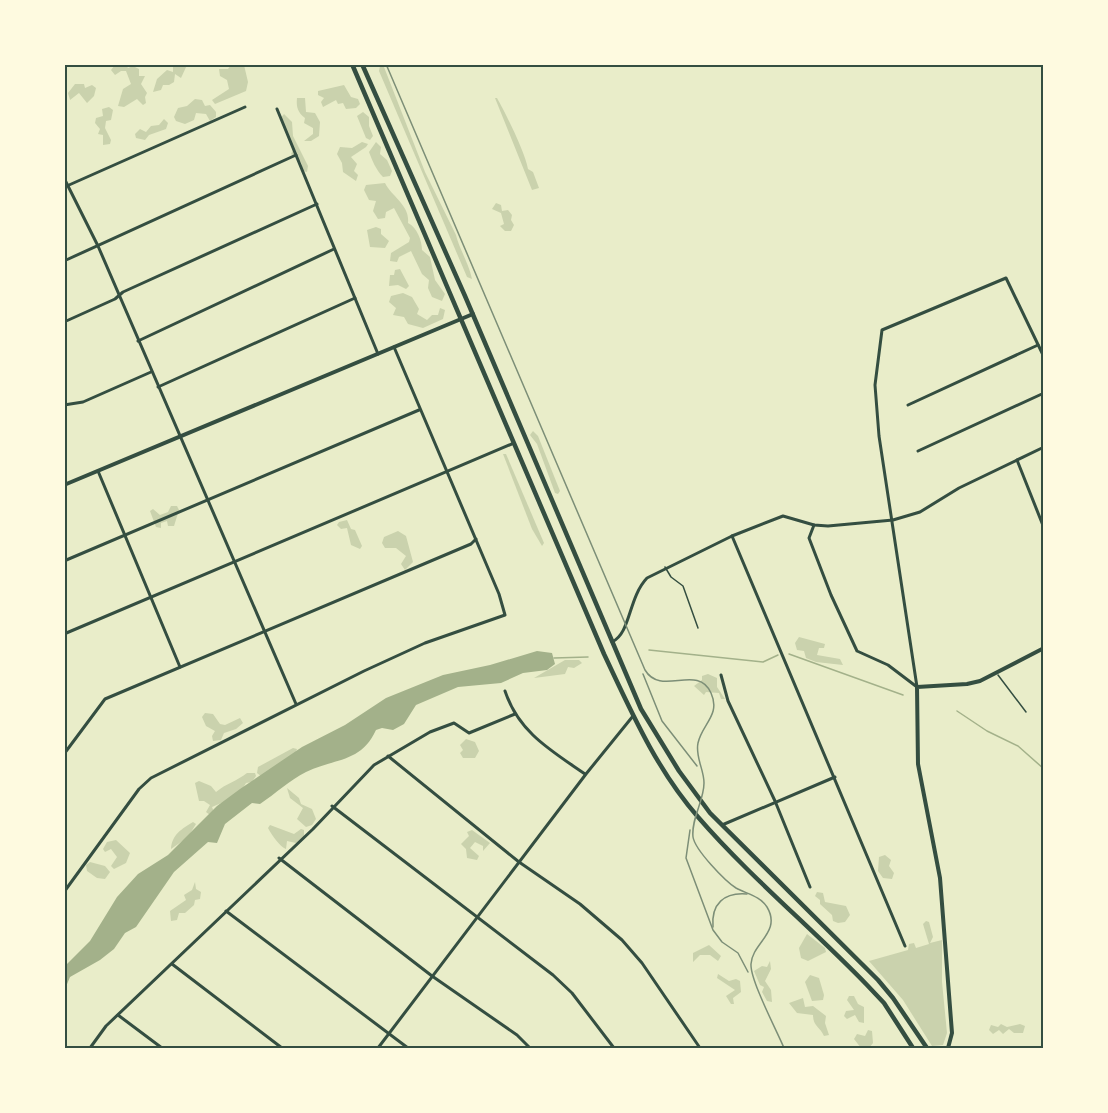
<svg xmlns="http://www.w3.org/2000/svg" width="1108" height="1113" font-family="'Fira Sans Condensed',sans-serif">
	<rect width="100%" height="100%" fill="#e9edc9"/>
	<!-- green -->
	<g fill="#cad2ad">
		<polygon points="115,65 126,65 128,68 133,66 139,69 139,76 145,76 141,84 147,93 145,97 146,103 143,105 137,99 124,107 118,106 123,89 131,84 126,71 121,71 115,75 111,70"/>
		<polygon points="173,65 187,65 181,78 175,74 174,82 169,85 163,85 161,90 153,92 157,79 167,70 173,72"/>
		<polygon points="231,65 244,65 248,82 246,91 215,104 212,100 229,89 227,80 220,76 219,69 228,69"/>
		<path d="M 380,66 L 384,67 L 425,172 L 456,235 C 459,248 469,264 472,279 L 467,277 L 379,71 Z"/>
		<polygon points="75,84 84,84 85,88 92,85 96,88 94,96 87,103 79,93 70,100 68,93"/>
		<polygon points="344,85 351,97 358,99 360,104 356,108 346,109 343,103 338,104 336,100 323,107 321,102 324,98 318,95 318,91"/>
		<path d="M 297,98 L 305,98 L 306,112 L 315,113 L 320,122 L 319,136 L 311,141 L 304,141 L 313,134 L 313,128 L 304,123 L 305,118 C 298,113 296,107 297,98 Z"/>
		<path d="M 495,98 L 497,98 C 506,114 525,152 528,169 L 533,172 L 539,188 L 532,190 Z"/>
		<polygon points="195,99 202,100 205,106 210,105 216,112 216,117 210,121 206,114 196,113 194,120 185,124 176,121 174,117 178,108 187,106"/>
		<polygon points="109,107 113,110 111,120 106,121 105,128 111,140 110,144 103,145 103,135 98,134 100,129 95,123 96,118 103,116 102,109"/>
		<polygon points="363,112 369,117 369,126 373,136 370,140 366,138 357,116"/>
		<polygon points="284,114 292,122 293,136 308,166 307,172 303,171 301,162 291,154 294,148 280,119"/>
		<polygon points="164,119 168,123 166,129 149,135 145,140 136,138 135,134 140,129 146,132 151,126 159,125"/>
		<polygon points="362,142 368,144 366,147 351,157 357,164 354,171 358,175 356,181 343,172 342,163 337,154 340,147 352,148"/>
		<path d="M 376,142 L 381,147 L 380,154 L 387,160 L 392,171 L 390,176 L 383,177 C 376,170 372,160 369,152 Z"/>
		<path d="M 385,183 C 392,197 410,205 408,223 C 417,227 422,241 422,250 L 430,257 L 435,280 L 445,294 L 442,301 L 432,297 L 428,288 L 429,280 L 422,274 L 411,251 L 399,257 L 397,262 L 390,261 L 391,253 L 409,242 L 410,238 L 394,208 L 386,212 L 385,218 L 378,219 L 373,211 L 376,201 L 369,200 L 364,190 L 366,185 Z"/>
		<polygon points="496,203 501,205 502,211 508,210 512,215 511,220 514,225 511,231 505,231 500,226 504,224 501,213 492,209"/>
		<polygon points="376,227 381,229 381,234 389,241 385,248 370,247 367,230"/>
		<polygon points="400,269 409,286 406,289 398,285 389,286 390,275 394,275 395,270"/>
		<polygon points="403,293 412,297 419,309 417,314 427,320 432,315 438,315 440,308 445,310 443,319 423,328 408,324 404,317 393,315 396,308 389,302 391,296"/>
		<polygon points="533,431 538,436 560,491 558,494 555,493 537,444 530,435"/>
		<polygon points="503,454 506,454 544,543 542,546 532,529"/>
		<polygon points="171,506 177,506 179,510 174,526 168,526 167,521 161,523 161,528 156,527 150,511 153,509 160,515 168,512"/>
		<polygon points="347,520 351,529 355,530 362,546 360,549 351,545 347,528 341,529 337,525 339,522"/>
		<polygon points="398,531 406,536 413,562 405,570 401,564 406,556 396,548 385,548 382,543 384,537"/>
		<polygon points="799,637 825,644 824,648 819,648 817,655 840,659 843,665 816,662 806,658 804,651 797,650 795,643"/>
		<polygon points="565,660 579,660 582,663 574,668 568,667 565,674 534,678"/>
		<polygon points="708,674 717,678 717,687 725,699 721,699 719,693 706,692 704,695 694,686 702,680 702,676"/>
		<polygon points="205,713 213,714 220,724 225,725 240,718 243,723 236,729 224,733 221,740 213,741 212,736 215,731 206,726 202,717"/>
		<polygon points="466,739 475,742 479,751 475,758 463,758 460,753 463,750 460,745"/>
		<polygon points="293,748 297,749 295,754 262,777 257,773 258,767"/>
		<path d="M 247,773 L 255,773 L 256,776 L 252,782 L 246,783 C 240,796 224,802 212,807 L 214,812 L 210,815 L 206,812 L 210,805 L 204,801 L 199,801 L 195,783 L 199,781 L 211,786 L 216,792 C 227,783 237,781 247,773 Z"/>
		<polygon points="287,788 299,798 301,804 312,809 316,819 312,825 306,827 297,819 303,808 290,798"/>
		<path d="M 193,822 L 196,824 L 188,837 L 171,849 C 172,834 182,829 193,822 Z"/>
		<path d="M 270,825 L 294,834 L 301,829 L 304,830 L 304,837 L 296,843 L 287,841 L 286,849 C 280,847 271,834 268,828 Z"/>
		<polygon points="472,830 490,843 483,851 483,846 475,842 470,848 479,856 477,860 467,858 466,849 461,844 469,836 467,832"/>
		<polygon points="116,840 130,853 126,863 114,869 111,866 117,857 111,849 105,852 103,849 107,842"/>
		<polygon points="885,855 891,860 889,866 894,873 892,879 883,878 878,871 879,857"/>
		<polygon points="90,862 105,866 110,872 105,879 97,878 87,871 86,865"/>
		<polygon points="195,882 196,889 201,892 200,899 195,900 194,905 185,913 179,913 177,920 171,921 170,911 186,900 184,895 192,890"/>
		<polygon points="817,892 823,893 825,902 846,906 850,915 845,922 838,923 833,921 832,915 820,904 820,900 815,896"/>
		<polygon points="926,921 929,922 933,937 930,943 942,940 942,982 947,1033 943,1045 932,1046 903,1000 869,961 908,950 909,944 914,943 916,948 929,944 923,924"/>
		<polygon points="807,934 825,948 826,952 808,961 801,958 799,948"/>
		<polygon points="709,945 721,956 718,961 710,955 700,955 693,962 693,953"/>
		<polygon points="770,961 771,969 765,981 771,990 772,1002 767,1001 762,992 764,987 760,985 754,971 762,966 767,967"/>
		<polygon points="718,974 729,981 736,979 740,981 741,992 733,998 734,1004 731,1004 726,996 735,990 717,978"/>
		<polygon points="810,975 819,978 824,995 823,1000 812,1001 805,982"/>
		<polygon points="849,996 854,996 858,1004 864,1007 864,1023 859,1022 855,1015 847,1019 844,1016 846,1011 854,1010 847,1000"/>
		<path d="M 803,998 L 805,1007 L 813,1006 L 826,1016 L 825,1023 L 829,1035 L 824,1036 C 820,1027 813,1026 813,1015 L 797,1013 L 789,1003 Z"/>
		<polygon points="1001,1024 1007,1027 1020,1024 1025,1026 1023,1033 1014,1033 1009,1029 1003,1034 999,1030 993,1034 989,1030 991,1025 998,1027"/>
		<polygon points="868,1030 872,1031 873,1043 869,1048 861,1048 854,1039 857,1034 865,1036"/>
	</g>
	<!-- water -->
	<path fill="#a3b18a" d="M 537,651 L 552,653 L 555,664 L 547,670 L 523,673 L 501,683 L 458,687 L 416,705 L 404,724 L 393,730 L 382,728 L 376,730 C 361,763 335,758 306,772 C 290,780 275,794 260,804 L 252,803 L 225,824 L 217,843 L 208,842 L 174,872 L 136,927 L 125,933 L 114,949 L 100,960 L 70,977 L 65,989 L 65,966 L 90,941 L 117,897 L 138,874 L 168,855 L 217,806 L 240,789 L 302,747 L 345,725 L 386,698 L 443,675 L 490,665 Z"/>
	<g fill="none" stroke-linecap="round" stroke-linejoin="round">
		<!-- stream -->
		<g stroke="#a3b18a" stroke-width="1.5">
			<polyline points="649,650 763,662 778,655"/>
			<polyline points="789,654 903,695"/>
			<polyline points="554,658 588,657"/>
			<polyline points="957,711 987,731 1018,746 1044,769"/>
		</g>
		<!-- service -->
		<g stroke="#344e41" stroke-width="1.5">
			<polyline points="665,567 671,577 683,586 698,628"/>
			<polyline points="998,675 1026,712"/>
		</g>
		<!-- minor -->
		<g stroke="#344e41" stroke-width="3">
			<polyline points="277,109 378,354"/>
			<polyline points="64,178 98,246 296,704"/>
			<polyline points="69,185 245,107"/>
			<polyline points="64,261 296,155"/>
			<polyline points="64,322 115,299 123,292 317,204"/>
			<polyline points="138,341 334,249"/>
			<polyline points="158,387 355,298"/>
			<polyline points="64,405 83,402 151,372"/>
			<polyline points="908,405 1038,345"/>
			<polyline points="918,451 1044,393"/>
			<polyline points="1017,460 1044,528"/>
			<polyline points="98,471 180,667"/>
			<polyline points="814,525 809,538 831,595 857,651 888,665 917,687"/>
			<polyline points="732,536 905,946"/>
			<polyline points="64,561 419,410"/>
			<polyline points="64,634 514,443"/>
			<path d="M 612,642 C 631,633 628,598 647,578 L 732,536 L 783,516 L 814,525 L 828,526 L 893,520 L 920,512 L 959,488 L 1044,447"/>
			<polyline points="721,675 728,701 775,801 810,887"/>
			<polyline points="917,687 879,436 875,385 882,330 1006,278 1044,357"/>
			<path d="M 505,691 C 519,733 552,751 585,774"/>
			<polyline points="64,754 105,699 471,544 476,539"/>
			<polyline points="388,756 519,862 580,904 622,940 642,963 700,1048"/>
			<polyline points="332,806 553,975 572,993 614,1048"/>
			<polyline points="722,825 835,777"/>
			<polyline points="279,858 432,976 517,1035 530,1048"/>
			<polyline points="64,892 139,789 151,778 364,671 425,643 505,615 499,594 394,347"/>
			<polyline points="226,911 408,1048"/>
			<polyline points="172,964 282,1048"/>
			<polyline points="118,1015 162,1048"/>
			<polyline points="90,1048 106,1026 313,829 374,765 430,732 454,723 469,733 515,714"/>
			<polyline points="378,1048 586,774 633,716"/>
		</g>
		<!-- tertiary -->
		<g stroke="#344e41" stroke-width="4">
			<polyline points="64,485 473,314"/>
			<polyline points="948,1048 952,1033 940,878 918,764 917,687 967,684 980,681 1044,648"/>
		</g>
		<!-- primary -->
		<g stroke="#344e41" stroke-width="4.5">
			<path d="M 352,64 L 604,654 C 631,711 656,769 698,817 C 749,876 812,928 867,985 L 884,1003 L 913,1048"/>
			<polyline points="362,64 465,296 641,709 679,771 710,813 878,980 893,998 927,1048"/>
		</g>
		<!-- tram -->
		<g stroke="#7c8e77" stroke-width="1.5">
			<path d="M 386,64 L 645,670 C 661,697 698,663 711,693 C 721,715 702,724 698,743 C 695,757 704,769 704,783 C 704,801 691,819 693,837 C 695,850 725,881 736,888 C 747,894 760,896 767,907 C 782,932 752,943 751,964 C 750,980 777,1031 784,1048"/>
			<polyline points="643,674 662,721 697,766"/>
			<polyline points="690,830 686,858 713,930 722,942 738,953 748,972"/>
			<path d="M 713,927 C 711,904 724,892 747,894"/>
		</g>
	</g>
	<!-- border -->
	<rect width="1108" height="1113" fill="none" stroke="#fefae0" stroke-width="132"/>
	<rect x="66" y="66" width="976" height="981" fill="none" stroke="#344e41" stroke-width="2"/>
</svg>
